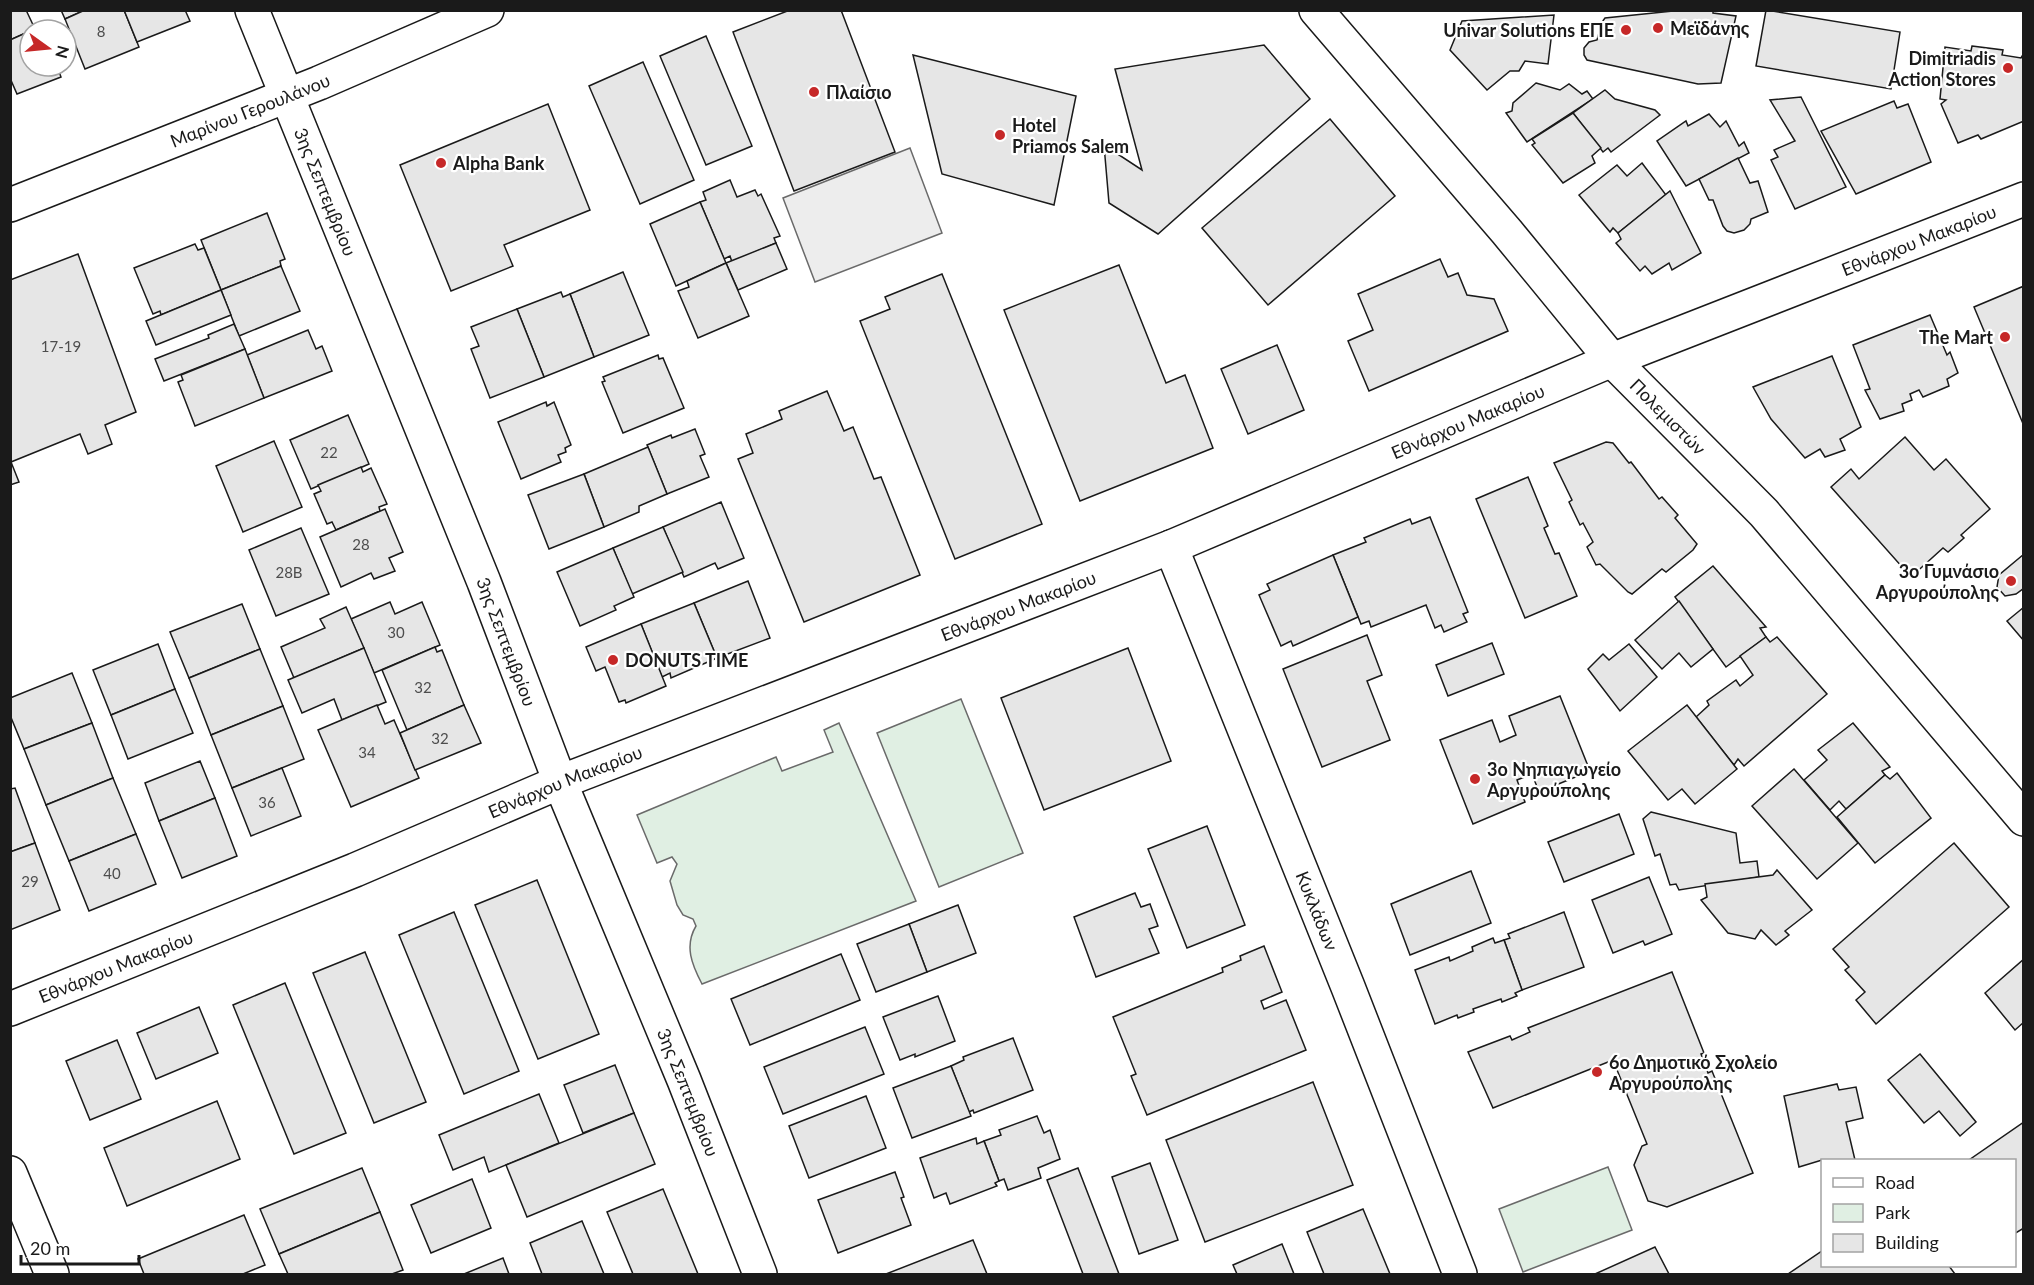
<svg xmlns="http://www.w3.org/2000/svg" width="2034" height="1285" font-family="Lato,sans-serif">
	<rect width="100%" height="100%" fill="#fff"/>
	<!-- park -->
	<g fill="#e0efe3" stroke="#6a6a6a" stroke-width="1.5">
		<polygon points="961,699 1023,853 939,887 877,733"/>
		<path d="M 839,723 L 916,901 L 702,984 C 692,965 684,946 696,926 L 693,919 L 683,915 L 677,905 L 670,881 L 677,864 L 672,857 L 657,863 L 637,815 L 776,757 L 782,771 L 833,752 L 824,730 Z"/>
		<polygon points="1608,1167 1632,1230 1523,1272 1499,1209"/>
	</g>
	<!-- parking -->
	<polygon fill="#ededed" stroke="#6a6a6a" stroke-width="1.5" points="910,148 942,233 815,282 783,198"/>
	<!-- building -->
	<g fill="#e6e6e6" stroke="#1a1a1a" stroke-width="1.5">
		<polygon points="10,10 26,10 35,29 10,40"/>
		<polygon points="61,10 85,10 65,19"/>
		<polygon points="85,10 124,10 139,47 85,69 65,19"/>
		<polygon points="124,10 185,10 190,21 137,42"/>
		<polygon points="790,10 841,10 895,152 794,191 733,32"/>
		<polygon points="1683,10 1713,10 1713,13 1736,16 1721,83 1698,84 1587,60 1584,55 1584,48 1589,42 1597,40 1602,22 1605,18"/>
		<polygon points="1766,10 1900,32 1891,89 1756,66"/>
		<polygon points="1554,15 1548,64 1525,61 1519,71 1510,71 1487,90 1450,50 1462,21"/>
		<polygon points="30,31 30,66 57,66 61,77 17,94 10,78 10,40"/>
		<polygon points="706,36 752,146 706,165 660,56"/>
		<polygon points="1264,45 1310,99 1158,234 1109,203 1104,145 1142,170 1115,69"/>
		<polygon points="1972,46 2003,50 2002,55 2021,58 2024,53 2024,121 1981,139 1978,135 1958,143 1941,104 1946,100 1940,99 1945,47 1971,51"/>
		<polygon points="913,55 1076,96 1054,205 942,174"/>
		<polygon points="643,62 694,180 640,204 589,86"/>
		<polygon points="1536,83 1560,90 1569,84 1582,94 1587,91 1593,99 1527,142 1506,113 1512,111 1513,103"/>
		<polygon points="1605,90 1615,99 1655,110 1660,115 1611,152 1608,148 1603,152 1573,113"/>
		<polygon points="1801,97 1846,187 1795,209 1771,160 1778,157 1774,150 1795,141 1770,100"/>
		<polygon points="1894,101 1897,108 1908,104 1931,162 1856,194 1821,131"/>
		<polygon points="548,104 590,210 504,245 513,266 451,291 400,165"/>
		<polygon points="1573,113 1601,148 1592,156 1595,163 1563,183 1532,145 1535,143 1532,139"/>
		<polygon points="1709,114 1720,127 1726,121 1739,146 1744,142 1749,153 1686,186 1657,141 1686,121 1688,126"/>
		<polygon points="1330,119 1395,196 1268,305 1202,228"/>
		<polygon points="1738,158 1750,183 1758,181 1768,212 1751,219 1750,224 1744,230 1734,233 1727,231 1723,226 1713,200 1709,200 1699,179"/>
		<polygon points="1642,163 1666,195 1618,233 1613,228 1610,232 1579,195 1617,165 1627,176"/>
		<polygon points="730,180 737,197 755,190 758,196 761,194 780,236 774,238 776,243 732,262 730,256 724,259 700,202 706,200 703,192"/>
		<polygon points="1670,191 1701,253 1672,270 1669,263 1652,274 1645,266 1640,271 1616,243 1621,239 1618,233"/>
		<polygon points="700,202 726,263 676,286 650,224"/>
		<polygon points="267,213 285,259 280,261 281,266 221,290 201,240"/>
		<polygon points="776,243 787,269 738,290 726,263"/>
		<polygon points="195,244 198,250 204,248 221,290 161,315 160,311 153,314 134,268"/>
		<polygon points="78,254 136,412 105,425 112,444 88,454 80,434 11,462 19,482 10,485 10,280"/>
		<polygon points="1440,259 1448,277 1458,273 1467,295 1494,299 1508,331 1369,391 1348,341 1373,330 1358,294"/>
		<polygon points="726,263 749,316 698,338 678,291 689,287 687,281"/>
		<polygon points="1119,265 1166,383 1185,375 1213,448 1080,501 1004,310"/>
		<polygon points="281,266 300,311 239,336 221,290"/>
		<polygon points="623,272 649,335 594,357 570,294"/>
		<polygon points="942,274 1042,524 955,559 860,321 890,309 885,297"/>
		<polygon points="2024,286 2024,426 1974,307"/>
		<polygon points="221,290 231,315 156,345 146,321"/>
		<polygon points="561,292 563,297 570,294 594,357 544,377 517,309"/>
		<polygon points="517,309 544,377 490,398 471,349 479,346 471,327"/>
		<polygon points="1930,315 1947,355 1950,352 1958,373 1947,379 1949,386 1923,397 1919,390 1910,394 1912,400 1902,404 1904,411 1880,419 1865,390 1870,389 1853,345"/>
		<polygon points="234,324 245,349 164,381 155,359 209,338 208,335"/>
		<polygon points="308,330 316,349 322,346 332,371 264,398 247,355"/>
		<polygon points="1277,345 1304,410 1248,434 1221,369"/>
		<polygon points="245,349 264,398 195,426 178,382 183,380 181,375"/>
		<polygon points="658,355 659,359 663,358 684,408 623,433 602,382 605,381 603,377"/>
		<polygon points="1832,356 1861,427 1840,439 1845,450 1825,457 1820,449 1805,458 1771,419 1753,387"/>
		<polygon points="827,391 844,431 853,427 874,479 881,477 920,575 804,622 738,459 753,453 746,434 782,419 779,411"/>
		<polygon points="546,402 547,406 554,402 571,445 565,448 566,452 558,455 561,462 521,479 498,422"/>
		<polygon points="348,415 369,464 311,489 290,440"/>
		<polygon points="695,429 705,454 700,456 709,477 667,494 647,445 671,435 672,438"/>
		<polygon points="1905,437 1934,470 1946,459 1990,509 1961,535 1964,538 1948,552 1943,548 1911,577 1831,487 1851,469 1859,479"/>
		<polygon points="274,441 302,507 243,532 216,466"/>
		<polygon points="1606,442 1613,443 1629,463 1631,462 1659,499 1662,497 1678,515 1675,518 1697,544 1693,550 1666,572 1662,569 1632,594 1628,592 1600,564 1596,565 1587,547 1593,542 1583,523 1580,525 1569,502 1572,500 1554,463"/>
		<polygon points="648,447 667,494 639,506 639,512 604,527 584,474"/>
		<polygon points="361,467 363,472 371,468 387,504 379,507 380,511 336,530 332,522 327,524 314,494 321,491 318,485"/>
		<polygon points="584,474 604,527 549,549 528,495"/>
		<polygon points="1528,477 1548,526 1544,528 1555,554 1559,553 1577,596 1525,618 1476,499"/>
		<polygon points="721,502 744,558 718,569 715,563 684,577 663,527"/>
		<polygon points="385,509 403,552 389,558 395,571 374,579 371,573 341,587 320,537"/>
		<polygon points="1430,517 1468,612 1463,614 1467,622 1444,632 1441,625 1435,628 1426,605 1371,627 1369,621 1361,624 1333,555 1366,542 1364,538 1410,519 1412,524"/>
		<polygon points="663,527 683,572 632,594 613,548"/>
		<polygon points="301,528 329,594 276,616 249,550"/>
		<polygon points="613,548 634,597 614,606 616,610 580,626 557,572"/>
		<polygon points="2024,554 2024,588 2016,594 2005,596 1997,587 1999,575"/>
		<polygon points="1333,555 1358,617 1293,646 1291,641 1281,646 1259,595 1270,590 1267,584"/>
		<polygon points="1713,566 1766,627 1760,628 1766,637 1726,667 1675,597"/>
		<polygon points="748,581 770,638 717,658 694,603"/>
		<polygon points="1679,601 1713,649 1691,667 1679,653 1662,669 1635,640"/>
		<polygon points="390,602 395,614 422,602 440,645 374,673 351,619"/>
		<polygon points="694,603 717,658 671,678 670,673 662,677 641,624"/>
		<polygon points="242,604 260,649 189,678 170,632"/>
		<polygon points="346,607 364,648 294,678 281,647 325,628 320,619"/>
		<polygon points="2024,607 2024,641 2007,621"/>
		<polygon points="641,624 666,686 626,703 625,700 619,702 605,667 596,671 586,647"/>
		<polygon points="1367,635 1382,675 1367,681 1390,740 1322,767 1283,669"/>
		<polygon points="1766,637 1770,642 1777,637 1827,694 1744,766 1738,759 1734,765 1696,717 1709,705 1707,701 1736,680 1740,686 1753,675 1740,656"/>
		<polygon points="1492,643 1504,674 1448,696 1436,665"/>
		<polygon points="158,644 175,689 111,715 93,670"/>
		<polygon points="1629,644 1657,677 1620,711 1588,669 1603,654 1609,660"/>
		<polygon points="435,647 437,652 442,650 464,705 407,730 382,670"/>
		<polygon points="364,648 386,702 342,720 334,699 302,713 288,680"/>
		<polygon points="1128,648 1171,761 1044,810 1001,698"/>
		<polygon points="260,649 283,706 211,735 189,678"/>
		<polygon points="72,673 92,723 24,749 10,715 10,698"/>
		<polygon points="175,689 193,733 128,759 111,715"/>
		<polygon points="1560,696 1590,771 1539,792 1532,774 1517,780 1525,802 1473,824 1440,740 1492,720 1500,742 1516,735 1509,716"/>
		<polygon points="377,705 385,724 394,720 419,778 351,807 318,730"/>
		<polygon points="464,705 481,743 415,770 400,733"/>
		<polygon points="1687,705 1737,769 1695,804 1682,789 1668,800 1628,751"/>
		<polygon points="283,706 304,759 232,788 211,735"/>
		<polygon points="92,723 113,778 46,805 24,749"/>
		<polygon points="1853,723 1890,767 1882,771 1885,775 1846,809 1839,801 1830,810 1804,780 1827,760 1818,750"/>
		<polygon points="200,761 215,798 159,821 145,783"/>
		<polygon points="282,768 301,816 251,836 232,788"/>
		<polygon points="1794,769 1858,843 1817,879 1752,806"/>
		<polygon points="1897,773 1931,818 1875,863 1837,817 1885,775 1890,779"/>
		<polygon points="113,778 136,834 69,861 46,805"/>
		<polygon points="15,788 35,843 10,852 10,789"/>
		<polygon points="215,798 237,856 182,878 159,821"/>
		<polygon points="1651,812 1736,833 1740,863 1757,861 1759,877 1679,890 1676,884 1670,885 1660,854 1655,856 1643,819"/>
		<polygon points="1619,814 1634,854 1564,882 1548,842"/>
		<polygon points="1207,826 1245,925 1187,948 1148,849"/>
		<polygon points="136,834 156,884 89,911 69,861"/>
		<polygon points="35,843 60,910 10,930 10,852"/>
		<polygon points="1954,843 2009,907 1876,1024 1856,1000 1865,992 1845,970 1849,967 1833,949"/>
		<polygon points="1777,870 1812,910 1785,931 1789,935 1776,945 1761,930 1755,939 1728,933 1701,900 1707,897 1705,884 1773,875"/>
		<polygon points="1471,871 1491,923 1410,955 1391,904"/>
		<polygon points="1649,877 1672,934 1645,945 1643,941 1613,953 1592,900"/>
		<polygon points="537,880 599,1034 538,1059 475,905"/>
		<polygon points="1135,893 1141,907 1150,904 1158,926 1149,929 1159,953 1096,977 1074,917"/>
		<polygon points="958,905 976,953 927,972 909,924"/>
		<polygon points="454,912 519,1071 464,1094 399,935"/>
		<polygon points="1564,912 1584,967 1522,990 1504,940 1510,938 1508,934"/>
		<polygon points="909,924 927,972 876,992 857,944"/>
		<polygon points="1493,938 1495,943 1504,940 1522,990 1515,993 1517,996 1502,1002 1501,999 1473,1009 1474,1012 1458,1018 1457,1015 1435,1024 1415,970 1449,957 1450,961 1473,951 1472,947"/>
		<polygon points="1264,946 1282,992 1261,1001 1264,1009 1286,1000 1306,1050 1147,1115 1131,1076 1136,1074 1113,1017 1223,972 1222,968 1241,960 1240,956"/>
		<polygon points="365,952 426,1102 374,1123 313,973"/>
		<polygon points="841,954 860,1000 750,1045 731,999"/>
		<polygon points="2024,959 2024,1022 2015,1030 1985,993"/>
		<polygon points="1672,972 1704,1053 1701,1054 1708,1073 1712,1071 1753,1173 1667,1207 1648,1201 1634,1165 1642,1146 1647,1144 1613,1060 1493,1108 1468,1052 1510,1036 1512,1040 1530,1032 1528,1028"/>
		<polygon points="285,983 346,1133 294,1154 233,1005"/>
		<polygon points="938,996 955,1041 915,1057 915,1054 900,1060 883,1017"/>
		<polygon points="199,1007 218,1053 156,1079 137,1033"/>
		<polygon points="865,1027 884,1074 783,1114 764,1067"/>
		<polygon points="1013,1038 1033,1090 974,1113 973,1110 969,1112 951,1066 964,1060 963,1057"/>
		<polygon points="117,1040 141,1099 90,1120 66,1061"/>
		<polygon points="1920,1054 1976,1122 1960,1136 1939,1111 1924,1123 1888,1080"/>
		<polygon points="615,1065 634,1113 583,1133 564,1085"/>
		<polygon points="951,1066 971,1116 912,1138 893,1088"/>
		<polygon points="1313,1082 1353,1185 1205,1242 1166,1140"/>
		<polygon points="1837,1084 1839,1090 1856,1087 1863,1118 1846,1122 1855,1160 1822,1160 1799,1167 1784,1096"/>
		<polygon points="539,1094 559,1143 489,1172 484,1157 453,1170 439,1135"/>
		<polygon points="866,1096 886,1148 809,1178 789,1126"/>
		<polygon points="217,1101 240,1159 127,1206 104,1148"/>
		<polygon points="634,1113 655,1164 527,1217 506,1165"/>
		<polygon points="1037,1116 1044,1133 1050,1130 1060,1159 1038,1168 1041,1178 1008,1190 1004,1179 999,1181 984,1141 1001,1135 999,1130"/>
		<polygon points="2024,1122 2024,1228 2014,1234 2014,1160 1969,1160"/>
		<polygon points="976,1138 977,1144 984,1141 999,1181 995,1183 997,1186 950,1204 946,1193 934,1198 920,1158"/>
		<polygon points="1150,1163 1178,1240 1139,1254 1112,1177"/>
		<polygon points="362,1168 380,1212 279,1254 260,1209"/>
		<polygon points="1078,1168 1119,1274 1083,1274 1047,1180"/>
		<polygon points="895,1172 904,1197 901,1198 911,1225 838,1253 818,1200"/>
		<polygon points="472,1179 491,1228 431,1253 411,1205"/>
		<polygon points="663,1189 698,1274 633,1274 607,1212"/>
		<polygon points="1363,1209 1390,1274 1323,1274 1324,1274 1307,1232"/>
		<polygon points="380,1212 403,1270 392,1274 288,1274 279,1254"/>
		<polygon points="244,1215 265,1265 243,1274 144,1274 138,1259"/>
		<polygon points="582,1221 604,1274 542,1274 530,1243"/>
		<polygon points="973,1240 987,1274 886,1274"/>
		<polygon points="1282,1244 1294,1274 1237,1274 1233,1265"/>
		<polygon points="1655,1247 1669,1274 1595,1274"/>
		<polygon points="1822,1251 1822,1266 1949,1266 1955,1274 1788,1274"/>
		<polygon points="503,1258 509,1274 464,1274"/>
	</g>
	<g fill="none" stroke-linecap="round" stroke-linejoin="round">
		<!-- minor casing -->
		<g stroke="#1a1a1a" stroke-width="36">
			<g id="minor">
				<path id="s1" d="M 252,10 L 484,582 L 560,782 L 684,1080 L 760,1274"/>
				<path id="s2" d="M 1316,10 L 1507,232 L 1612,360 L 1764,513 L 2024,819"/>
				<path id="s3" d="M 10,205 L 319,83 L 487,10"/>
				<path id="s4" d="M 1171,547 L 1348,987 L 1460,1274"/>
				<path id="s5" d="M 10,1009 L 355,870 L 560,782 L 1171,547 L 1612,360 L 2024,199"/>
				<polyline points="10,1173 52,1274"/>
			</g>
		</g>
		<!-- minor -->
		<use href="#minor" stroke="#fff" stroke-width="33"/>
	</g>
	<!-- markers -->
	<g fill="#c62828" stroke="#fff" stroke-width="2">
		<circle cx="1658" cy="28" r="6"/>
		<circle cx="1626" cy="30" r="6"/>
		<circle cx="2008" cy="68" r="6"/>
		<circle cx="814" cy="92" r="6"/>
		<circle cx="1000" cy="135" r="6"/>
		<circle cx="441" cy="163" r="6"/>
		<circle cx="2005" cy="337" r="6"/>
		<circle cx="2011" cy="581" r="6"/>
		<circle cx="613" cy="660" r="6"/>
		<circle cx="1475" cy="779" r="6"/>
		<circle cx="1597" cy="1072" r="6"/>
	</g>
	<g text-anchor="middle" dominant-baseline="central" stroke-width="4.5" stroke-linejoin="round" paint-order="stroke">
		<!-- number labels -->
		<g font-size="15" fill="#4d4d4d">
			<text x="101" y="31">8</text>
			<text x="61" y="346">17-19</text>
			<text x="329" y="452">22</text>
			<text x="361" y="544">28</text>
			<text x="289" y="572">28Β</text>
			<text x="396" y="632">30</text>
			<text x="423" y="687">32</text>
			<text x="440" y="738">32</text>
			<text x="367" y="752">34</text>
			<text x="267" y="802">36</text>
			<text x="112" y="873">40</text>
			<text x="30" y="881">29</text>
		</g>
		<!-- poi labels -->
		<g font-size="18" font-weight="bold" fill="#1a1a1a" stroke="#fff" text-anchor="start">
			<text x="1670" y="28">Μεϊδάνης</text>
			<text x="1614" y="30" text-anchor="end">Univar Solutions ΕΠΕ</text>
			<text x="1996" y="58" text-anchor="end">Dimitriadis<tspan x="1996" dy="21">Action Stores</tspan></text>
			<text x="826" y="92">Πλαίσιο</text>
			<text x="1012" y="125">Hotel<tspan x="1012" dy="21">Priamos Salem</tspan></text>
			<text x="453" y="163">Alpha Bank</text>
			<text x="1993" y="337" text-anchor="end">The Mart</text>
			<text x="1999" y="571" text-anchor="end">3ο Γυμνάσιο<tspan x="1999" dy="21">Αργυρούπολης</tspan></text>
			<text x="625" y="660">DONUTS TIME</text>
			<text x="1487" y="769">3ο Νηπιαγωγείο<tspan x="1487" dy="21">Αργυρούπολης</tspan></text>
			<text x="1609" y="1062">6ο Δημοτικό Σχολείο<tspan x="1609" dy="21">Αργυρούπολης</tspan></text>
		</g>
		<!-- street labels -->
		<g font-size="18" fill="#1a1a1a" stroke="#fff">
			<text stroke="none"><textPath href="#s3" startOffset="258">Μαρίνου Γερουλάνου</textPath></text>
			<text stroke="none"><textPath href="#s1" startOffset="196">3ης Σεπτεμβρίου</textPath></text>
			<text stroke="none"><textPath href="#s5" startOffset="2058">Εθνάρχου Μακαρίου</textPath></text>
			<text stroke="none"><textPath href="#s2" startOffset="538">Πολεμιστών</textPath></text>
			<text stroke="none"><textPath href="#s5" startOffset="1572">Εθνάρχου Μακαρίου</textPath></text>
			<text stroke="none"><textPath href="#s5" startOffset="1086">Εθνάρχου Μακαρίου</textPath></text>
			<text stroke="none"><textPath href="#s1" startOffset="681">3ης Σεπτεμβρίου</textPath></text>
			<text stroke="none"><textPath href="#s5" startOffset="600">Εθνάρχου Μακαρίου</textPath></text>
			<text stroke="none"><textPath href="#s4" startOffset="392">Κυκλάδων</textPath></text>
			<text stroke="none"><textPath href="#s5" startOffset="114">Εθνάρχου Μακαρίου</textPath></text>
			<text stroke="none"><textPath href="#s1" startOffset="1167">3ης Σεπτεμβρίου</textPath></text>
		</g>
	</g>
	<!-- border -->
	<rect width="2034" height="1285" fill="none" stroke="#1a1a1a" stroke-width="24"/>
	<!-- legend -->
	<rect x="1821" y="1159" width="195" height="108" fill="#ffffff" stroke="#a3a3a3" stroke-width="1.5"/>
	<rect x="1833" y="1178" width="30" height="9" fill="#ffffff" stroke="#a3a3a3" stroke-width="1.5"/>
	<text x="1875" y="1189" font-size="18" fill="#1a1a1a">Road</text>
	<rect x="1833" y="1204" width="30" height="18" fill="#e0efe3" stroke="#a3a3a3" stroke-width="1.5"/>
	<text x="1875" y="1219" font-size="18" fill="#1a1a1a">Park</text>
	<rect x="1833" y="1234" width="30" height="18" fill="#e6e6e6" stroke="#a3a3a3" stroke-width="1.5"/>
	<text x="1875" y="1249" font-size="18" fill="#1a1a1a">Building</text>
	<!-- north arrow -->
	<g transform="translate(48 48) rotate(105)"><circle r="28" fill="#ffffff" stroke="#a3a3a3" stroke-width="1.5"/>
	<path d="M0-4.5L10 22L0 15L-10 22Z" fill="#c62828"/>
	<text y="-9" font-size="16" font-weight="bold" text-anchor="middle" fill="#1a1a1a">N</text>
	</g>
	<!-- scale -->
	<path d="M21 1255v9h118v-9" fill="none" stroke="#1a1a1a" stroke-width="3"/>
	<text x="30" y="1255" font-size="18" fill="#1a1a1a" stroke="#ffffff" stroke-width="4.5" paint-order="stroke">20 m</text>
</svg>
